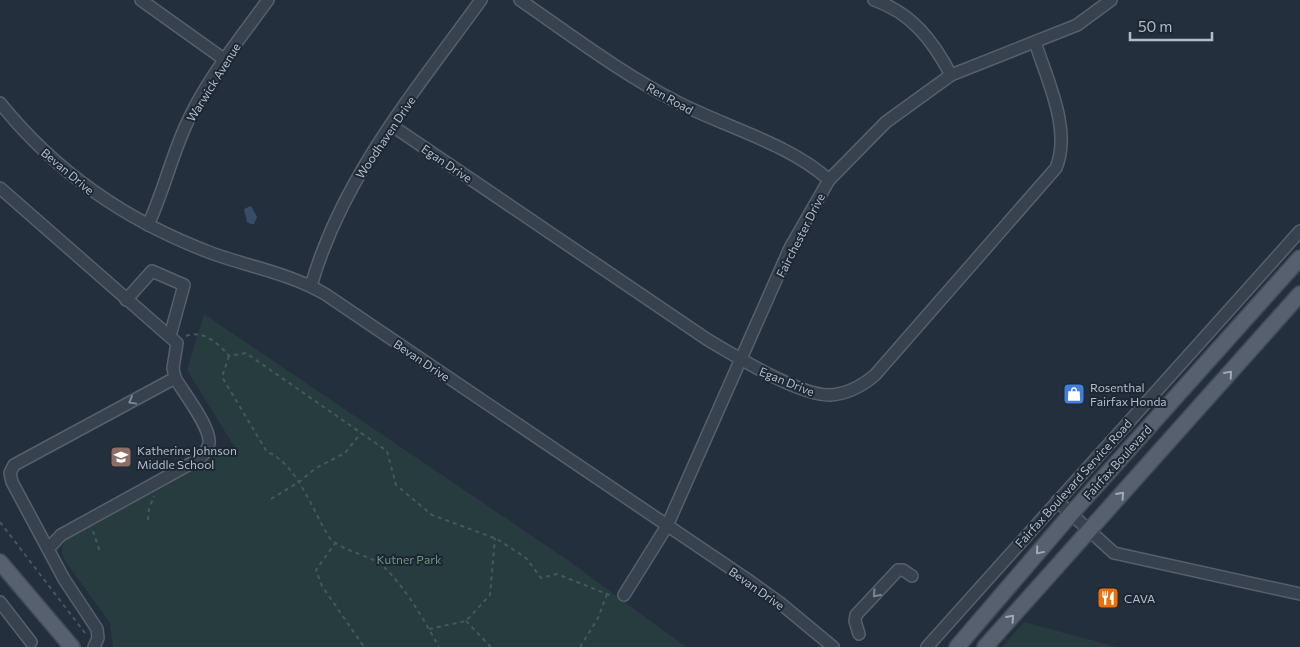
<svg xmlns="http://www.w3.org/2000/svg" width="1300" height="647" font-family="Commissioner,sans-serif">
	<rect width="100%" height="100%" fill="#242f3e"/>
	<!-- green -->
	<g fill="#263c3f">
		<path d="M 204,314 L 569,561 L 686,647 L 113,647 L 110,623 L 65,561 C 60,550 61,544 70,535 L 234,446 L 187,370 Z"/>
		<polygon points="1024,622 1116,647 1002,647"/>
	</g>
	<!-- water -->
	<polygon fill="#394c67" points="251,206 257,217 254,224 251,224 247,222 244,209"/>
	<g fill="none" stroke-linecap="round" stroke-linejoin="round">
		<!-- minor casing -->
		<g stroke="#565f6c" stroke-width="14">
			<g id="minor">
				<polyline points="141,0 225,60"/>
				<path d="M 520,0 C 571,35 622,74 677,102 C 725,127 790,144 829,180"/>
				<path d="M 874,0 C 912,13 933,41 951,75"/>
				<path d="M 0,103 C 57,174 130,223 214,254 C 251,267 291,274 325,294 L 748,580 L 780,603 L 833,647"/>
				<path d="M 391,125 L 708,340 C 735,356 800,396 830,395 C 848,394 862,386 875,375 L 1056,168 C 1072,130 1047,80 1035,42"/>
				<path d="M 0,188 L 177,343 L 173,368 L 175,378 C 183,392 211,427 209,443 C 208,450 204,454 199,459 L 61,535 L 48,549"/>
				<path d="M 148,225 C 163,193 171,158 186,125 C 206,80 239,40 268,0"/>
				<path d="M 311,286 C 342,177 416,90 481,0"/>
				<polyline points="126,300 152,271 184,285 170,336"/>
				<polyline points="1057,501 1114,553 1300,594"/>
				<polyline points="624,595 667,526 790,248 829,180 886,122 951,75 1077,25 1111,0"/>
				<polyline points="0,602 31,642"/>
				<polyline points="859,634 855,621 856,615 898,570 903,570 912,576"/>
				<polyline points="94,647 98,638 97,629 64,579 12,482 10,473 14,465 175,378"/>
				<polyline points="927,647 1300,231"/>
			</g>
		</g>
		<!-- major casing -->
		<g stroke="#414a57" stroke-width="18">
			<g id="major">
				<polyline points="0,562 72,647"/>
				<polyline points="957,647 1071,514 1300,258"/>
				<polyline points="985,647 1300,294"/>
			</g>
		</g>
		<!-- path -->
		<g stroke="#44595c" stroke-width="2" stroke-dasharray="4 4" stroke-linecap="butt">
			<path d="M 186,336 C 203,329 219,344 229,356 L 246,353 L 387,451 L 396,485 L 432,515 L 497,539 L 526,558 L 541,578 L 557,574 L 612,596"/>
			<path d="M 229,356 L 222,377 L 267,452 C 297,463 313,512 329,537 C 339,551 373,555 385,568 C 407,590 424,620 439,647"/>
			<polyline points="271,499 299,482 316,468 345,453 361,433"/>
			<polyline points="148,520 149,509 154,496"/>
			<polyline points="0,522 85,633"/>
			<polyline points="93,531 100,552"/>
			<polyline points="336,542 316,570 322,586 364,647"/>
			<polyline points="466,621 491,647"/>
			<polyline points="429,629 466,621 490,595 495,538"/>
			<polyline points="580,647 598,618 607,594"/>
		</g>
		<!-- minor -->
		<use href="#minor" stroke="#38414e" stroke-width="11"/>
		<!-- major -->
		<use href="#major" stroke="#56606e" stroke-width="15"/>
	</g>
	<!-- one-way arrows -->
	<defs><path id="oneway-chevron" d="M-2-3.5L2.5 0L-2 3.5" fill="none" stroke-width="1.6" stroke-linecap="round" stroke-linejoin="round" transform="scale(1.25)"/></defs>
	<g stroke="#a1aab7">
		<use href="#oneway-chevron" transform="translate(1229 374) rotate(-49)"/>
		<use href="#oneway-chevron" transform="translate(1121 495) rotate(-48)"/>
		<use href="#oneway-chevron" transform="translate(1039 551) rotate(130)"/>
		<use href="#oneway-chevron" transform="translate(1011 618) rotate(-48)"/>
	</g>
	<g stroke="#7c8592">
		<use href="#oneway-chevron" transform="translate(132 401) rotate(151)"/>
		<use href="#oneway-chevron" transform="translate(876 594) rotate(132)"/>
	</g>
	<!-- icons -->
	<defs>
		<g id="shop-square" transform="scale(1.125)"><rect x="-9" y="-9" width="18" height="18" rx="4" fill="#3f7fe0" stroke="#1d2633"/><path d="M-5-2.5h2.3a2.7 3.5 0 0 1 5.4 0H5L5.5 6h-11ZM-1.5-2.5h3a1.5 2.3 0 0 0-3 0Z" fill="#fff"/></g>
		<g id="school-square" transform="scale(1.125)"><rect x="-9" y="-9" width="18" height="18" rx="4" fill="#8d6e63" stroke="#1d2633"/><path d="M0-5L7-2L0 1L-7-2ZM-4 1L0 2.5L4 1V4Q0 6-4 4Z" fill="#fff"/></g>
		<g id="restaurant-square" transform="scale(1.125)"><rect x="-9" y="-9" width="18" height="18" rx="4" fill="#e8710a" stroke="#1d2633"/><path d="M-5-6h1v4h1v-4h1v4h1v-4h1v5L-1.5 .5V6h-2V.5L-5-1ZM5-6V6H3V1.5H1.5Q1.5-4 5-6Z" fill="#fff"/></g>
	</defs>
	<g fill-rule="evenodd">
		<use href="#shop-square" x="1074" y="394"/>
		<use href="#school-square" x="121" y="457"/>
		<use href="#restaurant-square" x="1108" y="598"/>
	</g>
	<g text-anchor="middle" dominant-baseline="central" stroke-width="4" stroke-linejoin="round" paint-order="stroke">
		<!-- street labels -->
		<g font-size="12" fill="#b4bcc9" stroke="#1d2633">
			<text transform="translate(213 82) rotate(-58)">Warwick Avenue</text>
			<text transform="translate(670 98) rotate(29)">Ren Road</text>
			<text transform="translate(385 137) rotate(-56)">Woodhaven Drive</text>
			<text transform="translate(447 163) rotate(34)">Egan Drive</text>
			<text transform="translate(68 171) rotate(40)">Bevan Drive</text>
			<text transform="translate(800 235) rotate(-63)">Fairchester Drive</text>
			<text transform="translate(422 360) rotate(34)">Bevan Drive</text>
			<text transform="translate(787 381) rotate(22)">Egan Drive</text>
			<text transform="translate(1117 462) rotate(-48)">Fairfax Boulevard</text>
			<text transform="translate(1073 483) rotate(-48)">Fairfax Boulevard Service Road</text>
			<text transform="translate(757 588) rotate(35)">Bevan Drive</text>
		</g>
		<!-- poi labels -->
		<g font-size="12" fill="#b4bcc9" stroke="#1d2633" text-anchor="start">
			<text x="1090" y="387">Rosenthal<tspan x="1090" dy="14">Fairfax Honda</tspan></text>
			<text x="137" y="450">Katherine Johnson<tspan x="137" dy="14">Middle School</tspan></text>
			<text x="1124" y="598">CAVA</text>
		</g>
		<!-- park labels -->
		<g font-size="12" fill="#6b9a76" stroke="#1d2633">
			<text x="409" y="559">Kutner Park</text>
		</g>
	</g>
	<!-- scale -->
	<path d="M1130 32v8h82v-8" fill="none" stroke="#b4bcc9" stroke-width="2.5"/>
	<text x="1138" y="32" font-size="15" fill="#b4bcc9" stroke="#1d2633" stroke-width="4" paint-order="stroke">50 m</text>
</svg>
